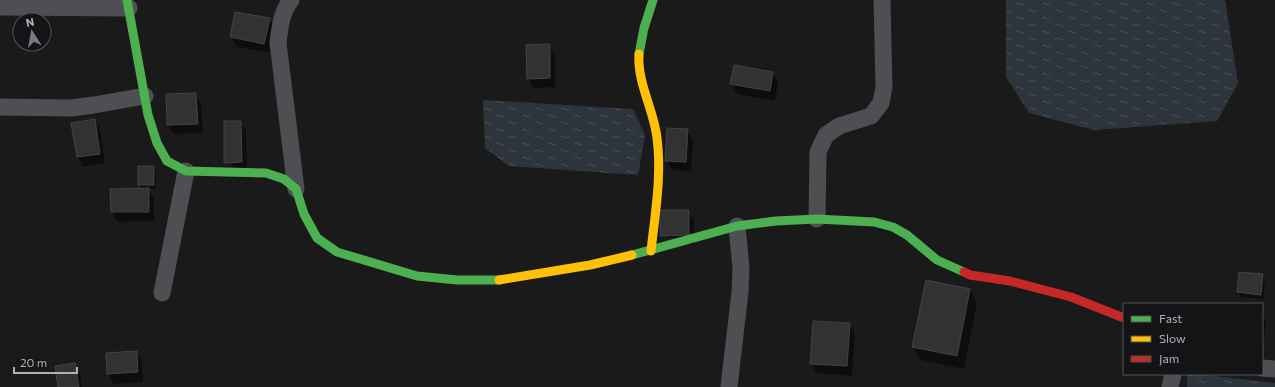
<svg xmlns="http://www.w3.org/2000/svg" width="1275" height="387" font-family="Commissioner,sans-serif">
	<defs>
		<pattern id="water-ripples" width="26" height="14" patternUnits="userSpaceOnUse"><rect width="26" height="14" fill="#2d343b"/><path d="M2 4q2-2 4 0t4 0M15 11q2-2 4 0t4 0" fill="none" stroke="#494f55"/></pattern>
	</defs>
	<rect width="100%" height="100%" fill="#1a1a1a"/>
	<!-- water -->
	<g fill="url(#water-ripples)">
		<polygon points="1006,0 1225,0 1238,83 1217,121 1094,130 1029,113 1006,77"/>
		<polygon points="483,100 633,109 645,135 638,175 509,166 485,148"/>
		<polygon points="1187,374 1197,374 1275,383 1275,387 1187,387"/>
	</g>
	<!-- shadow -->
	<g fill="#0007">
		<polygon points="269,19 275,29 270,53 237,47 231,37"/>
		<polygon points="549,45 555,55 555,87 533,88 528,78"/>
		<polygon points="773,73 778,82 775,101 737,94 731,84"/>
		<polygon points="196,94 201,103 203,133 174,134 168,125"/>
		<polygon points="94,120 100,130 105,163 83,167 78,157 73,124"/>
		<polygon points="240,122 246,131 247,171 231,172"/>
		<polygon points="687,130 693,140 691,171 672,170 666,160"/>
		<polygon points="153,167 156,172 156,189 148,189 154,199 154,221 117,222 112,212 111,190 142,189 139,184"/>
		<polygon points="688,211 694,221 694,245 661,235"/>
		<polygon points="1262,275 1265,280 1263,299 1241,297 1238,292"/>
		<polygon points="970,290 977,303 964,369 921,360 913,347"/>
		<polygon points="1262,313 1266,321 1262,355"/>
		<polygon points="849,324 855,334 852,376 817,373 811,364"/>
		<polygon points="136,352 142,362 143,382 114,384 108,374 107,354"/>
		<polygon points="75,364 80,374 82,387 59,387"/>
	</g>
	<!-- building -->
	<g fill="#323232" stroke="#424346">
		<polygon points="235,12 270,18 264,44 230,37"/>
		<polygon points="550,44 550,78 527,79 526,45"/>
		<polygon points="734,65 773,72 770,91 730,84"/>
		<polygon points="196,93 198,124 167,125 166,94"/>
		<polygon points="95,119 100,154 77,157 71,123"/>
		<polygon points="224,121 241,121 242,162 224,163"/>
		<polygon points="667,128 688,129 686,162 665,161"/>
		<rect x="138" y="166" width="16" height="19"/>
		<polygon points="149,188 149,212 111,212 110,189"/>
		<polygon points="660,210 689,210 689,235 660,236"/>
		<polygon points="1239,272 1263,274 1261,295 1237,292"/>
		<polygon points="926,280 970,289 957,356 912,347"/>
		<polygon points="813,321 850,323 847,366 810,364"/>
		<polygon points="137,351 138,372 107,374 106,353"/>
		<polygon points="75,363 79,387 58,387 55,366"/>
	</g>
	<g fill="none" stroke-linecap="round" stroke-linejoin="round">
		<!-- street -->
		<g stroke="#4e4f53" stroke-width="17">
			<path d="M 291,0 C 281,12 280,28 278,43 L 296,189"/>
			<polyline points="0,7 129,8"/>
			<polyline points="0,107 71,108 94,105 145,96"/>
			<polyline points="817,219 818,152 826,135 839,126 871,116 881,103 884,87 882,0"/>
			<polyline points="162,293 186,171"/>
			<polyline points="1262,368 1275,369"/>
			<polyline points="729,387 740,292 741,268 737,226"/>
			<polyline points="1170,387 1173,374"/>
		</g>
		<!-- fast -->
		<g stroke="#4caf50" stroke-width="9">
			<polyline points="127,0 148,115 157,143 167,161 186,171 266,173 284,179 296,189 304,214 317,238 337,252 417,276 457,280 499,280"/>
			<polyline points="639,54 644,28 653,0"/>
			<polyline points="632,255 737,226 776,221 817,219 874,222 893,227 907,235 937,260 964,272"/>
		</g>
		<!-- slow -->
		<g stroke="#ffc107" stroke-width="9">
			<path d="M 639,54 C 637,83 654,110 657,138 C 662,175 655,214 651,251"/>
			<polyline points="499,280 590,265 632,255"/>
		</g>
		<!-- jam -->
		<polyline stroke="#c62828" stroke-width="9" points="964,272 970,275 1010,281 1071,297 1124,318"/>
	</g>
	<!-- legend -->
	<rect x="1123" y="303" width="140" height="72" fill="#141416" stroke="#515258"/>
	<rect x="1131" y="316" width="20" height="6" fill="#4caf50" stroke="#515258"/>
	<text x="1159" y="323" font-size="12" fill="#acb0ba">Fast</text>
	<rect x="1131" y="336" width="20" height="6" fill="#ffc107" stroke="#515258"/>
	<text x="1159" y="343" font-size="12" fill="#acb0ba">Slow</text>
	<rect x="1131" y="356" width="20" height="6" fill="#c62828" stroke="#515258"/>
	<text x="1159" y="363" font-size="12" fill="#acb0ba">Jam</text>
	<!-- north arrow -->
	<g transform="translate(32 32) rotate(349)"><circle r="19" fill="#141416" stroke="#515258"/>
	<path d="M0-3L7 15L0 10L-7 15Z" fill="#797c82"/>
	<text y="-6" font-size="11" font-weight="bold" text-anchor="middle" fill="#acb0ba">N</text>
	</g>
	<!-- scale -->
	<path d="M14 367v6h63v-6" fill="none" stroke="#acb0ba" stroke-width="2"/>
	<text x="20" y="367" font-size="12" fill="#acb0ba" stroke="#141416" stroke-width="3" paint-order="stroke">20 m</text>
</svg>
